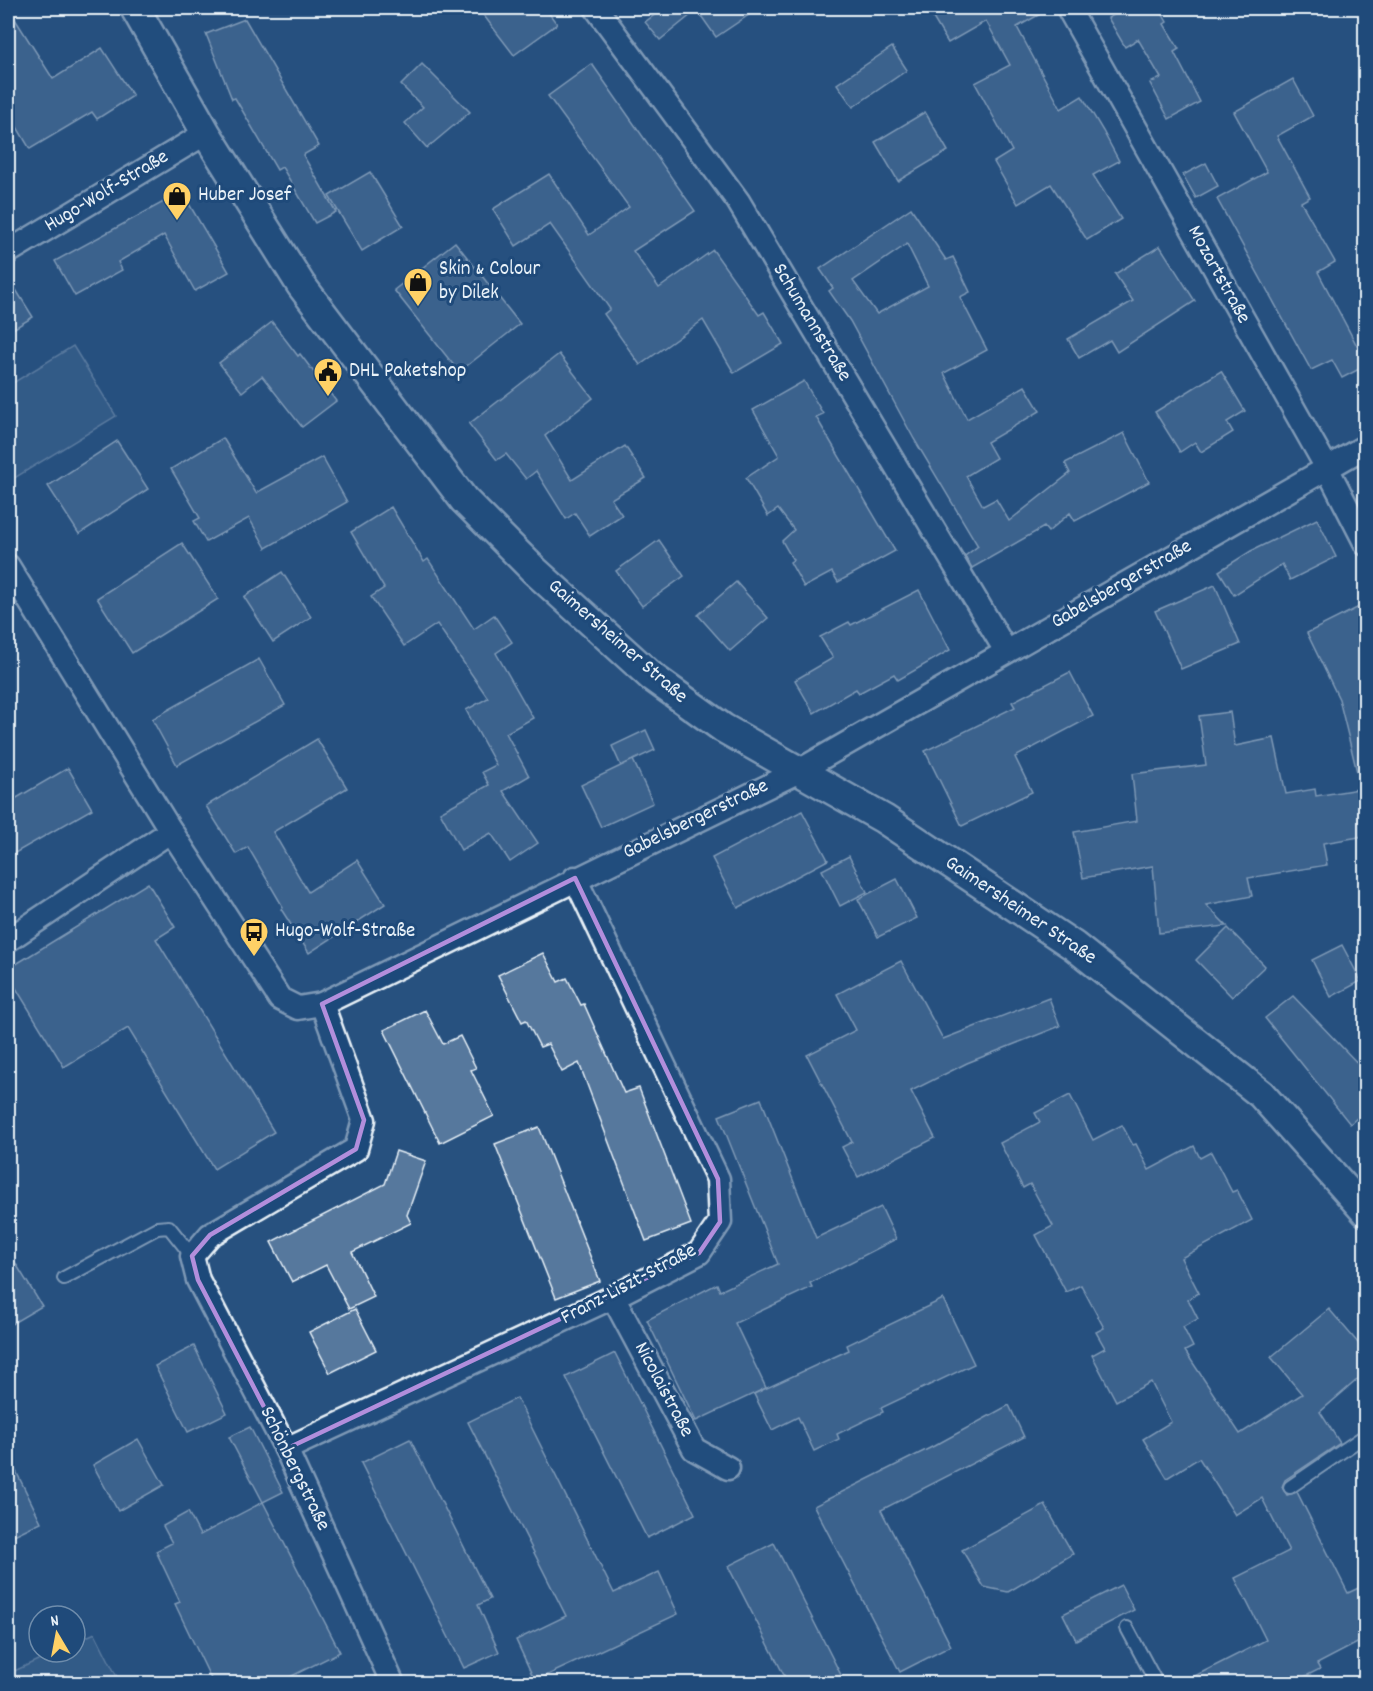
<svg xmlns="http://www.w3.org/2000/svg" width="1373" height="1691" font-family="Dekko,sans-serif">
	<rect width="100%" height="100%" fill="#27517f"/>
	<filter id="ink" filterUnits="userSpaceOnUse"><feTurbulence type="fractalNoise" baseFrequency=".0167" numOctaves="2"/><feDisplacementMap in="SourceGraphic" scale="12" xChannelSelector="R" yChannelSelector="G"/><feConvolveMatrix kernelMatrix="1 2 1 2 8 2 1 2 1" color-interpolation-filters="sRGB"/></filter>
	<g filter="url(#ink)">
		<!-- green -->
		<g fill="#436891" stroke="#96acc4" stroke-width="1.5">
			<polygon points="73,346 116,416 8,482 8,386"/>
			<polygon points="95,1633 120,1683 8,1683 8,1674 55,1652 75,1652 75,1642"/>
		</g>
		<!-- building -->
		<g fill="#57789d" stroke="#e8f1f8" stroke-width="1.5" fill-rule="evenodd">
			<polygon points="8,8 53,79 102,48 133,96 97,119 92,112 30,149 8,112"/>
			<polygon points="478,8 545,8 557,24 514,55"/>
			<polygon points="664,8 759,8 716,37 697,10 660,40 645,22"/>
			<polygon points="927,8 1051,8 1017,27 1061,109 1082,96 1103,131 1119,161 1093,175 1121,219 1087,240 1051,184 1018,204 994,162 1012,151 975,83 1010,65 986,21 948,43"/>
			<polygon points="1126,8 1159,8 1167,22 1164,24 1179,49 1174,52 1200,102 1169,119 1150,83 1161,78 1138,39 1125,47 1108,18"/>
			<polygon points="245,19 319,146 303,155 336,212 315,223 282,167 277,170 235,98 232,99 206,34"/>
			<polygon points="892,47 907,70 853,107 837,84"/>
			<polygon points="422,64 470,112 427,148 405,123 423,107 401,85"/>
			<polygon points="592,64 695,211 633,251 659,288 713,250 759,315 764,312 783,344 734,373 703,320 640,365 604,314 610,309 550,224 516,246 493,209 549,174 589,235 629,207 548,96"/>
			<polygon points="1293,79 1313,116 1277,136 1310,197 1301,202 1335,262 1318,272 1365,361 1365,366 1342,378 1332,360 1311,370 1217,199 1267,172 1234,112"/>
			<polygon points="925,112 948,151 898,181 875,142"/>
			<polygon points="1206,163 1218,186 1196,198 1183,175"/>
			<polygon points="370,172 403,226 362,251 329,196"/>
			<polygon points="182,192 229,272 195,291 164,235 118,262 122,270 75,296 55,261"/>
			<path d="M 911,208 L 946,260 L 953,257 L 970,292 L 960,297 L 987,350 L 944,373 L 967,419 L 1025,386 L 1040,411 L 987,442 L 996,458 L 966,476 L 983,506 L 996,499 L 1009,521 L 1070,473 L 1065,463 L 1124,433 L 1149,482 L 1075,521 L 1070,513 L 1048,532 L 1044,527 L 972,568 L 965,556 L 978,546 L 914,439 L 850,321 L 829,291 L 833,288 L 820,269 ZM 907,244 L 928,286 L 877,314 L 853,281 Z"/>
			<polygon points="455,242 520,324 459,372 394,290"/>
			<polygon points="1160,246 1195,301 1117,352 1110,340 1079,358 1068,339 1133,301 1115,274"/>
			<polygon points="8,277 33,317 8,332"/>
			<polygon points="272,322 298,356 300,354 336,401 302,427 262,376 242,392 219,363"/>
			<polygon points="559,354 593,398 545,436 572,480 625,446 646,478 611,499 622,515 590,536 575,513 566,519 536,471 526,479 506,454 497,460 469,424"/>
			<polygon points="1221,371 1245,411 1227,422 1233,432 1201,452 1195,442 1180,452 1155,412"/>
			<polygon points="804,381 823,414 816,417 895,551 838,582 832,572 804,587 790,562 793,560 782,541 794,530 778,509 768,516 746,478 779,456 753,410"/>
			<polygon points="223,438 256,493 322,457 347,502 266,548 249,518 206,542 194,521 200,518 171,469"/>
			<polygon points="117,441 148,489 79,534 48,486"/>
			<polygon points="391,507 424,562 428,559 474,629 494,615 512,642 496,653 533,718 506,733 529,776 503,791 538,843 510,862 491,833 461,850 440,812 489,785 482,772 496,765 466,710 488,698 437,624 404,646 371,597 384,588 351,532"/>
			<polygon points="1317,519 1336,557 1290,580 1282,564 1234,595 1219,571 1251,551"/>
			<polygon points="659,540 684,576 642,606 616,571"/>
			<polygon points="182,543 218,599 132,653 97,598"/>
			<polygon points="282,572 311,617 273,642 244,597"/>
			<polygon points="736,582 768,618 730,651 698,615"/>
			<polygon points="1215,585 1240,644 1181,669 1155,611"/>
			<polygon points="919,590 950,650 898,680 894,674 859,693 856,689 814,713 795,680 833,658 820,637 849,622 851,625"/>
			<polygon points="1359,607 1365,620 1365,771 1357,772 1339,699 1307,633"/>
			<polygon points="259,659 285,705 177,765 152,719"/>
			<polygon points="1070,672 1093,716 1015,757 1032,792 962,826 925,751 1015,707 1012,702"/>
			<polygon points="1230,712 1235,746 1274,738 1286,794 1315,789 1316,796 1365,788 1365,836 1323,843 1327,865 1248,878 1252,896 1206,905 1227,926 1159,933 1153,866 1083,878 1074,832 1137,821 1132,774 1206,765 1199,716"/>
			<polygon points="646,730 655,750 621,766 612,746"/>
			<polygon points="317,739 347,788 273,832 308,892 357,860 385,904 309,953 281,909 283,907 248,847 236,854 206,806"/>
			<polygon points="633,760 653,803 601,827 581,785"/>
			<polygon points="68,768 92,809 8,857 8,803"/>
			<polygon points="802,811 828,860 738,908 712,858"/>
			<polygon points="849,856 867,892 840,906 822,870"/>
			<polygon points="897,879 917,918 878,937 858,899"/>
			<polygon points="148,883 175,927 156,939 274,1132 214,1169 128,1028 64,1067 8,975 8,969"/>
			<polygon points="1228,928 1265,966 1232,997 1196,960"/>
			<polygon points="1342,945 1361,981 1331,997 1312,960"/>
			<polygon points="543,953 558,982 567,978 581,1005 584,1004 624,1093 639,1088 691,1224 646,1241 579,1063 562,1072 548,1044 540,1047 526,1020 522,1022 498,975"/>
			<polygon points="901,961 943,1039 1049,998 1060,1026 967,1063 911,1091 935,1138 858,1177 842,1147 852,1142 807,1055 856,1030 837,994"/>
			<polygon points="1293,996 1365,1071 1365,1111 1350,1124 1265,1018"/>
			<polygon points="425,1010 443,1044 460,1036 476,1068 471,1070 494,1116 440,1143 384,1030"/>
			<polygon points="1070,1095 1093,1140 1122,1125 1133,1145 1136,1144 1149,1170 1194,1146 1200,1158 1211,1152 1232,1192 1237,1190 1252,1220 1181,1258 1199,1293 1188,1299 1198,1319 1183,1327 1193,1347 1185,1351 1240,1434 1302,1394 1271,1357 1329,1309 1365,1351 1365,1373 1320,1412 1340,1443 1285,1480 1282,1487 1287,1495 1297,1492 1348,1593 1365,1585 1365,1639 1317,1664 1320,1669 1292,1683 1181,1683 1266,1640 1235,1578 1289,1551 1262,1498 1235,1515 1199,1458 1167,1478 1143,1439 1171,1422 1151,1382 1116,1401 1092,1355 1105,1348 1096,1332 1104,1328 1081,1285 1066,1292 1036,1235 1053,1226 1030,1184 1023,1188 1000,1143 1040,1122 1035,1113"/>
			<polygon points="761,1099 816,1238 881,1207 896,1239 810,1283 812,1287 735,1323 766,1388 696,1421 647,1320 717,1284 720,1291 778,1264 719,1116"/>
			<polygon points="539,1127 600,1281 556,1298 495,1144"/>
			<polygon points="396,1151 426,1161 407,1215 411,1223 352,1252 374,1297 349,1309 326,1265 292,1282 271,1242 385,1184"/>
			<polygon points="8,1251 42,1306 8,1326"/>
			<polygon points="943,1299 974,1364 881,1408 883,1412 837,1434 839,1439 814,1451 798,1417 772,1430 754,1394 849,1350 847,1345"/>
			<polygon points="355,1309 376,1350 330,1373 309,1332"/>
			<polygon points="194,1346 227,1413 188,1432 155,1366"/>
			<polygon points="615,1353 695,1514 647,1538 566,1377"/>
			<polygon points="517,1398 614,1593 659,1572 678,1614 535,1681 516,1640 566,1616 468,1422"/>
			<polygon points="1009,1405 1024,1437 881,1510 951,1646 900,1672 814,1506 934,1446"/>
			<polygon points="250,1427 283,1492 263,1502 229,1437"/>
			<polygon points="138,1439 164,1485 118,1511 93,1465"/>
			<polygon points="410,1439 490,1599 478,1605 499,1652 464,1668 361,1463"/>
			<polygon points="8,1455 41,1522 8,1538"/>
			<polygon points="263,1502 340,1652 278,1683 213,1683 175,1604 180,1602 156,1551 172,1543 163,1526 188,1512 200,1535"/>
			<polygon points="1045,1505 1073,1554 1008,1592 984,1587 962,1550"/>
			<polygon points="774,1543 845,1683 788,1683 728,1566"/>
			<polygon points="1121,1585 1134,1610 1076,1640 1063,1614"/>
		</g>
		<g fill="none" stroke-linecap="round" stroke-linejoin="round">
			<!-- service casing -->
			<g stroke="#e8f1f8" stroke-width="16">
				<g id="service">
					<polyline points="64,1278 157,1228 169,1227 192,1256"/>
					<polyline points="1290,1487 1366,1435"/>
					<polyline points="1127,1628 1157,1684"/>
				</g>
			</g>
			<!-- minor casing -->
			<g stroke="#e8f1f8" stroke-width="27">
				<g id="minor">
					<polyline points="596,8 738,201 1006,651"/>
					<polyline points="1068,8 1327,468 1366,544"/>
					<polyline points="8,252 206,133"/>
					<polyline points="8,566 171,831 280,999 298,1008 322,1004 797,772 1366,446"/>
					<polyline points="8,940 171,831"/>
					<polyline points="322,1004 364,1120 356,1149 210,1235 192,1256 198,1280 286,1449 393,1684"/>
					<polyline points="613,1297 694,1449 728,1468"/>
					<polyline points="286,1449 613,1297 699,1253 720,1222 718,1179 575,878"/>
				</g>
			</g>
			<!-- tertiary casing -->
			<g stroke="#e8f1f8" stroke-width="33">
				<polyline id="tertiary" points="135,8 206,133 301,285 464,500 535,571 652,677 723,728 884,819 1074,946 1261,1094 1366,1212"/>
			</g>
			<!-- service -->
			<use href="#service" stroke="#1f4a7a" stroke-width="12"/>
			<!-- minor -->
			<use href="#minor" stroke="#1f4a7a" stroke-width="22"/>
			<!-- tertiary -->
			<use href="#tertiary" stroke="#1f4a7a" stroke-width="28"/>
		</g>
	</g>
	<!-- marked area -->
	<path d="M0 0H1373V1691H0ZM 575,878 L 718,1179 L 720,1222 L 699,1253 L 286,1449 L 198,1280 L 192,1256 L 210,1235 L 356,1149 L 364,1120 L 322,1004 Z" fill="#27517f" fill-opacity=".55" fill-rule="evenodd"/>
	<path fill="none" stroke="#b28edc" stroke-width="4.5" stroke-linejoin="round" d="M 575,878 L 718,1179 L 720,1222 L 699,1253 L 286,1449 L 198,1280 L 192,1256 L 210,1235 L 356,1149 L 364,1120 L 322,1004 Z"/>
	<!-- icons -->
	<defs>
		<g id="shop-pin" transform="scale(1.5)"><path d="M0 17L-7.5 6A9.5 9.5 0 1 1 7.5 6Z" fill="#ffd166" stroke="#1f4a7a"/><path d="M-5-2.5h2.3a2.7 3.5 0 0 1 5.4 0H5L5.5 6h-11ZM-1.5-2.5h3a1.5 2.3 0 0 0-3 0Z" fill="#111"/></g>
		<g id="civic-pin" transform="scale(1.5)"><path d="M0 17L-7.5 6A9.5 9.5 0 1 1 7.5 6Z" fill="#ffd166" stroke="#1f4a7a"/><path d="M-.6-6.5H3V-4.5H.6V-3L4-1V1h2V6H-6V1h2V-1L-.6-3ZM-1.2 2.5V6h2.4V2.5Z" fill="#111"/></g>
		<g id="bus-pin" transform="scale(1.5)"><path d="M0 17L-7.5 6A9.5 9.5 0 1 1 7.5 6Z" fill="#ffd166" stroke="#1f4a7a"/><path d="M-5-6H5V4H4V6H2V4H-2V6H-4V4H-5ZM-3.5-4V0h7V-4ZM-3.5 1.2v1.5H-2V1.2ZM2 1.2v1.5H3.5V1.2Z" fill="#111"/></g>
	</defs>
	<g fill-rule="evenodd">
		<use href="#shop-pin" x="177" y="196"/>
		<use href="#shop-pin" x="418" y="282"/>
		<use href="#civic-pin" x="328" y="372"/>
		<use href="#bus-pin" x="254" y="932"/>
	</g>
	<g text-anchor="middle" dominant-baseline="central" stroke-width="6" stroke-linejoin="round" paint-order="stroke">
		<!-- street labels -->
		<g font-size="21" fill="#e8f1f8" stroke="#1f4a7a">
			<text transform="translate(107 192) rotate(-31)">Hugo-Wolf-Straße</text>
			<text transform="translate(1218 275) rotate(61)">Mozartstraße</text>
			<text transform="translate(811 323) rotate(59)">Schumannstraße</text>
			<text transform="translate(1122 585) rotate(-30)">Gabelsbergerstraße</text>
			<text transform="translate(617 642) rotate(41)">Gaimersheimer Straße</text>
			<text transform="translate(696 820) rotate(-26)">Gabelsbergerstraße</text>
			<text transform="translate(1020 911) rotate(34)">Gaimersheimer Straße</text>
			<text transform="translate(629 1285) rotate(-28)">Franz-Liszt-Straße</text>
			<text transform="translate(663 1390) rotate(62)">Nicolaistraße</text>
			<text transform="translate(294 1469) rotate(64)">Schönbergstraße</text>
		</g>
		<!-- poi labels -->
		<g font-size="21" fill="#e8f1f8" stroke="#1f4a7a" text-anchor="start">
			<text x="198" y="196">Huber Josef</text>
			<text x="439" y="270">Skin &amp; Colour<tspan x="439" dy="24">by Dilek</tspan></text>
			<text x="349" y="372">DHL Paketshop</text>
			<text x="275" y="932">Hugo-Wolf-Straße</text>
		</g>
	</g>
	<!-- margin -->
	<rect width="1373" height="1691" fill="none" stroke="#1f4a7a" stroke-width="30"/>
	<rect x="15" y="15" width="1343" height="1661" fill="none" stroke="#e8f1f8" stroke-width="2" filter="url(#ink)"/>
	<!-- north arrow -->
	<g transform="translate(57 1634) rotate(350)"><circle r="28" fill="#1f4a7a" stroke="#6f8dac" stroke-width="1.5"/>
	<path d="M0-4.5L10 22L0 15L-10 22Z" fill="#ffd166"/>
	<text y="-9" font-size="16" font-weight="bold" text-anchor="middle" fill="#e8f1f8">N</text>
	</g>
</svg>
